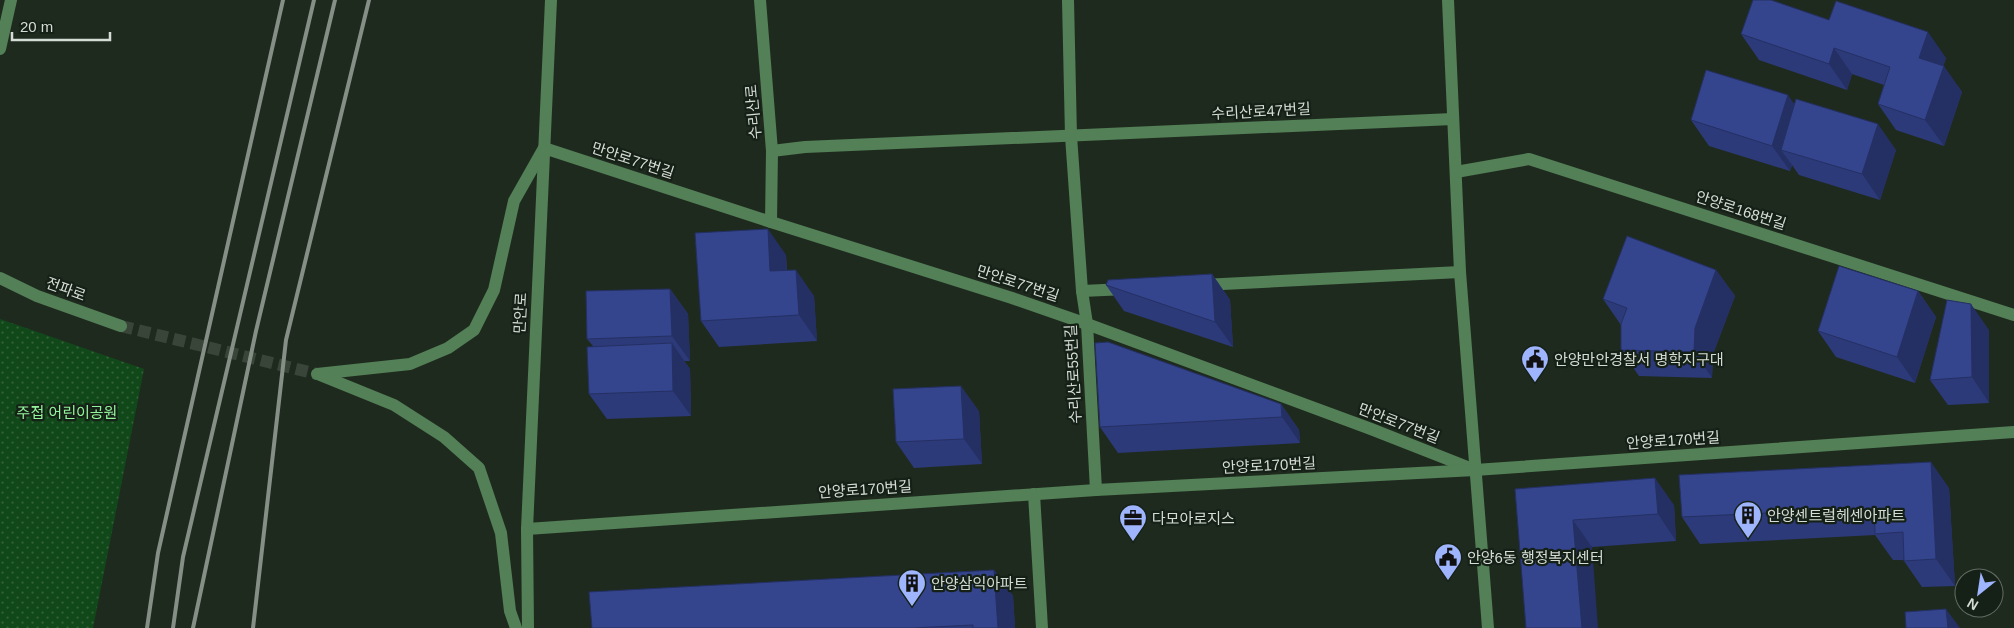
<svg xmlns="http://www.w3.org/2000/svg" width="2014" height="628" font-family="Helvetica,'Noto Sans KR',sans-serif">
	<defs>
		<pattern id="park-dots" width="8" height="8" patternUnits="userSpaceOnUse" patternTransform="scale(1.25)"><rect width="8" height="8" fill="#114819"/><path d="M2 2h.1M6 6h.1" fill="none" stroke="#33623a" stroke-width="1.8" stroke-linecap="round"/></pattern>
	</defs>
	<rect width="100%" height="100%" fill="#1f2a1f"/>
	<!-- park -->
	<polygon fill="url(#park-dots)" points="0,319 144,369 93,628 0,628"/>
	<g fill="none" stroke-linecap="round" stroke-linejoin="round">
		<!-- minor-tunnel -->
		<polyline stroke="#3a453a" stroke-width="12" stroke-dasharray="12 6" stroke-linecap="butt" points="121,326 317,374"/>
		<!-- minor -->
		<g stroke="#538056" stroke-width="12">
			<polyline points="760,0 772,151 771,222"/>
			<polyline points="1068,0 1071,136 1082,291 1087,324 1096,490"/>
			<polyline points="1448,0 1460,272 1488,628"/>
			<polyline points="0,49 11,0"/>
			<polyline points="772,151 805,147 1453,119"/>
			<polyline points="1456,172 1529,159 2014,315"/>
			<polyline points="0,278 37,296 121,326"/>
			<polyline points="1203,285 1460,272"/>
			<polyline points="1082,291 1126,289"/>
			<polyline points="317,374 410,364 448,348 474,330 494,290 514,201 544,148 771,222 1012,298 1087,324 1371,429 1470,468"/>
			<polyline points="320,375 394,405 444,437 479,468 501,533 510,611 516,628"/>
			<polyline points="1034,494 1042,628"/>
			<polyline points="527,529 1096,490 1475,470 2014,432"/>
			<polyline points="528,628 527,529 551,0"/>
		</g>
		<!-- rail -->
		<g stroke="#868f86" stroke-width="4">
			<polyline points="147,628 158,553 283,0"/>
			<polyline points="173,628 183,557 314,0"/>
			<polyline points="193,628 256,331 335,0"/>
			<polyline points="253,628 286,340 369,0"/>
		</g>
	</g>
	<!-- wall -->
	<g fill="#2d3a79">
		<polygon points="1829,20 1946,58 1943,66 1962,92 1944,146 1896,130 1878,104 1884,85 1852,74 1847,90 1759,60 1741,34"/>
		<polygon points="1795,105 1896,150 1880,200 1799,175 1792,165 1790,171 1709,146 1691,120"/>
		<polygon points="786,255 787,270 814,296 817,341 719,347 701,321"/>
		<polygon points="1716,270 1735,296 1713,354 1712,378 1639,376 1621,350 1621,325 1603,299"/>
		<polygon points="1212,274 1230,300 1233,347 1124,311 1106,285"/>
		<polygon points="670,289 688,314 690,361 684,361 690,369 691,416 607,419 589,394 593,346 587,339"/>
		<polygon points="1918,291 1936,317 1915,383 1836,357 1818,331"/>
		<polygon points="1989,330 1989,403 1948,405 1930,380"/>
		<polygon points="1281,404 1299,430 1300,443 1118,453 1100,427"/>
		<polygon points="979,411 982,464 914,468 896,442"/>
		<polygon points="1949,488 1955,586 1922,587 1904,561 1904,560 1893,560 1875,535 1700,544 1682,517"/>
		<polygon points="1515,489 1674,505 1676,541 1592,547"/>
		<polygon points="994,570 1013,596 1015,628 592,628"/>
	</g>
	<!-- shaded-wall -->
	<g fill="#243063">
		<polygon points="1928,32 1946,58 1940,78 1944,66 1962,92 1944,146 1925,120 1919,58"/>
		<polygon points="1834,48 1852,74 1847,90 1829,64"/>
		<polygon points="1788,95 1806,121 1781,150 1792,165 1790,171 1772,146"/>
		<polygon points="1878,124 1896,150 1880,200 1862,174"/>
		<polygon points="768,229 786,255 788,297 770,271"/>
		<polygon points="796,270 814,296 817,341 799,315"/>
		<polygon points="1716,270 1735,296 1713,354 1712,378 1694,352 1695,328"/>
		<polygon points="1212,274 1230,300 1233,347 1215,322"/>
		<polygon points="670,289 688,314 690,361 672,336"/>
		<polygon points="1918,291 1936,317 1915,383 1897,357"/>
		<polygon points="1971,304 1989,330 1989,403 1972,377"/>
		<polygon points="672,343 690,369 691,416 673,391"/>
		<polygon points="961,386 979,411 982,464 964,439"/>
		<polygon points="1281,404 1299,430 1300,443 1282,417"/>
		<polygon points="1931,462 1949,488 1955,586 1936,559"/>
		<polygon points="1655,478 1674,505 1676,541 1658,514"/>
		<polygon points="1573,520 1592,547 1598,628 1582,628"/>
		<polygon points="994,570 1013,596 1015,628 998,628"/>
		<polygon points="1946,609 1960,628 1948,628"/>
	</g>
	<!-- building -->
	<g fill="#34448d" stroke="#243063">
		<polygon points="1753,0 1771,0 1829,20 1836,1 1928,32 1919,58 1944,66 1925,120 1878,104 1890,67 1834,48 1829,64 1741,34"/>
		<polygon points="1706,70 1788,95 1772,146 1691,120"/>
		<polygon points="1796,99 1878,124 1862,174 1781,150"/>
		<polygon points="768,229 770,271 796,270 799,315 701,321 695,233"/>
		<polygon points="1627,236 1716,270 1695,328 1694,352 1621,350 1621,324 1627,308 1603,299"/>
		<polygon points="1839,266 1918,291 1897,357 1818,331"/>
		<polygon points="1212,274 1215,322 1106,285 1108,280"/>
		<polygon points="670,289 672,336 587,339 586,291"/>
		<polygon points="1947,300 1971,304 1972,377 1930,380"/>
		<polygon points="1108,342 1281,404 1282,417 1100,427 1095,343"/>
		<polygon points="672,343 673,391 589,394 587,347"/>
		<polygon points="961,386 964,439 896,442 893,389"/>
		<polygon points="1931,462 1936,559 1904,561 1903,532 1875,534 1874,508 1682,517 1679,475"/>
		<polygon points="1655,478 1658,514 1573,520 1582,628 1526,628 1515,489"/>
		<polygon points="994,570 998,628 973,628 973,625 913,628 592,628 589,592"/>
		<polygon points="1946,609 1948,628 1906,628 1905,612"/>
	</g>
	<!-- icons -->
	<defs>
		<g id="civic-pin" transform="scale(1.4375)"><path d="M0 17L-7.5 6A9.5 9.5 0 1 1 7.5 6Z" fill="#9eb4fd" stroke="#152016"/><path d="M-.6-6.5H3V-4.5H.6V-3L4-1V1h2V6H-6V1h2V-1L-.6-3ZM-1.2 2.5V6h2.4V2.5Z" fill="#111"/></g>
		<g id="building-pin" transform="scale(1.4375)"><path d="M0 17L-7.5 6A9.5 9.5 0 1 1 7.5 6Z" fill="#9eb4fd" stroke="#152016"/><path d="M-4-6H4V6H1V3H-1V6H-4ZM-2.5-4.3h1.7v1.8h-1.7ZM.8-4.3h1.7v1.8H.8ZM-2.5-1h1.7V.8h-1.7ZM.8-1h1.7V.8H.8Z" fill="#111"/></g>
		<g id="office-pin" transform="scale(1.4375)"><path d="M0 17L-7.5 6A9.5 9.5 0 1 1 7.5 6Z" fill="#9eb4fd" stroke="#152016"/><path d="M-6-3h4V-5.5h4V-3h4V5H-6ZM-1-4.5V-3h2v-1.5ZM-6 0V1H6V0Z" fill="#111"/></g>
	</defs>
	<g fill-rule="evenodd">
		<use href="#civic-pin" x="1535" y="359"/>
		<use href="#building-pin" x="1748" y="515"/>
		<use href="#office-pin" x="1133" y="518"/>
		<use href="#civic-pin" x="1448" y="557"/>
		<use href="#building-pin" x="912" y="583"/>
	</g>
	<g text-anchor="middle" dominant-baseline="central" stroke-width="4.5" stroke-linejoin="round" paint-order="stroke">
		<!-- street labels -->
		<g font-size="15" fill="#d5dcd5" stroke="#152016">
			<text transform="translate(1261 111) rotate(-3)">수리산로47번길</text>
			<text transform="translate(753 112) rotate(-95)">수리산로</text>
			<text transform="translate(633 160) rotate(18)">만안로77번길</text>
			<text transform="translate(1741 210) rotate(18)">안양로168번길</text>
			<text transform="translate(1018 283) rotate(18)">만안로77번길</text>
			<text transform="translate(66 289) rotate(20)">전파로</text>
			<text transform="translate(520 313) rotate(-87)">만안로</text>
			<text transform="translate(1073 374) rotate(-93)">수리산로55번길</text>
			<text transform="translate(1399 423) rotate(21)">만안로77번길</text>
			<text transform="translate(1673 440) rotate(-4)">안양로170번길</text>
			<text transform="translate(1269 465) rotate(-3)">안양로170번길</text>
			<text transform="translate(865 489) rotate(-4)">안양로170번길</text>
		</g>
		<!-- poi labels -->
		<g font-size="15" fill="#d5dcd5" stroke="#152016" text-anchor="start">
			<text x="1554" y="359">안양만안경찰서 명학지구대</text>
			<text x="1767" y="515">안양센트럴헤센아파트</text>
			<text x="1152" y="518">다모아로지스</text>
			<text x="1467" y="557">안양6동 행정복지센터</text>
			<text x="931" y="583">안양삼익아파트</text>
		</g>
		<!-- park labels -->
		<g font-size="15" fill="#94f49b" stroke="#152016">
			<text x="67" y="412">주접 어린이공원</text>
		</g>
	</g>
	<!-- north arrow -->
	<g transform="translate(1979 593) rotate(210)"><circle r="24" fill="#152016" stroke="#626b62"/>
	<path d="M0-4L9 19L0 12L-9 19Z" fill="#9eb4fd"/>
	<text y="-8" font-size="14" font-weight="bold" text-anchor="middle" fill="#d5dcd5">N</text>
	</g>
	<!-- scale -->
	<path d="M12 32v8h98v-8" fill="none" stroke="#d5dcd5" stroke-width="2.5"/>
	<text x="20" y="32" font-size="15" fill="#d5dcd5" stroke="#152016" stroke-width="4" paint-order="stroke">20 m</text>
</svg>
